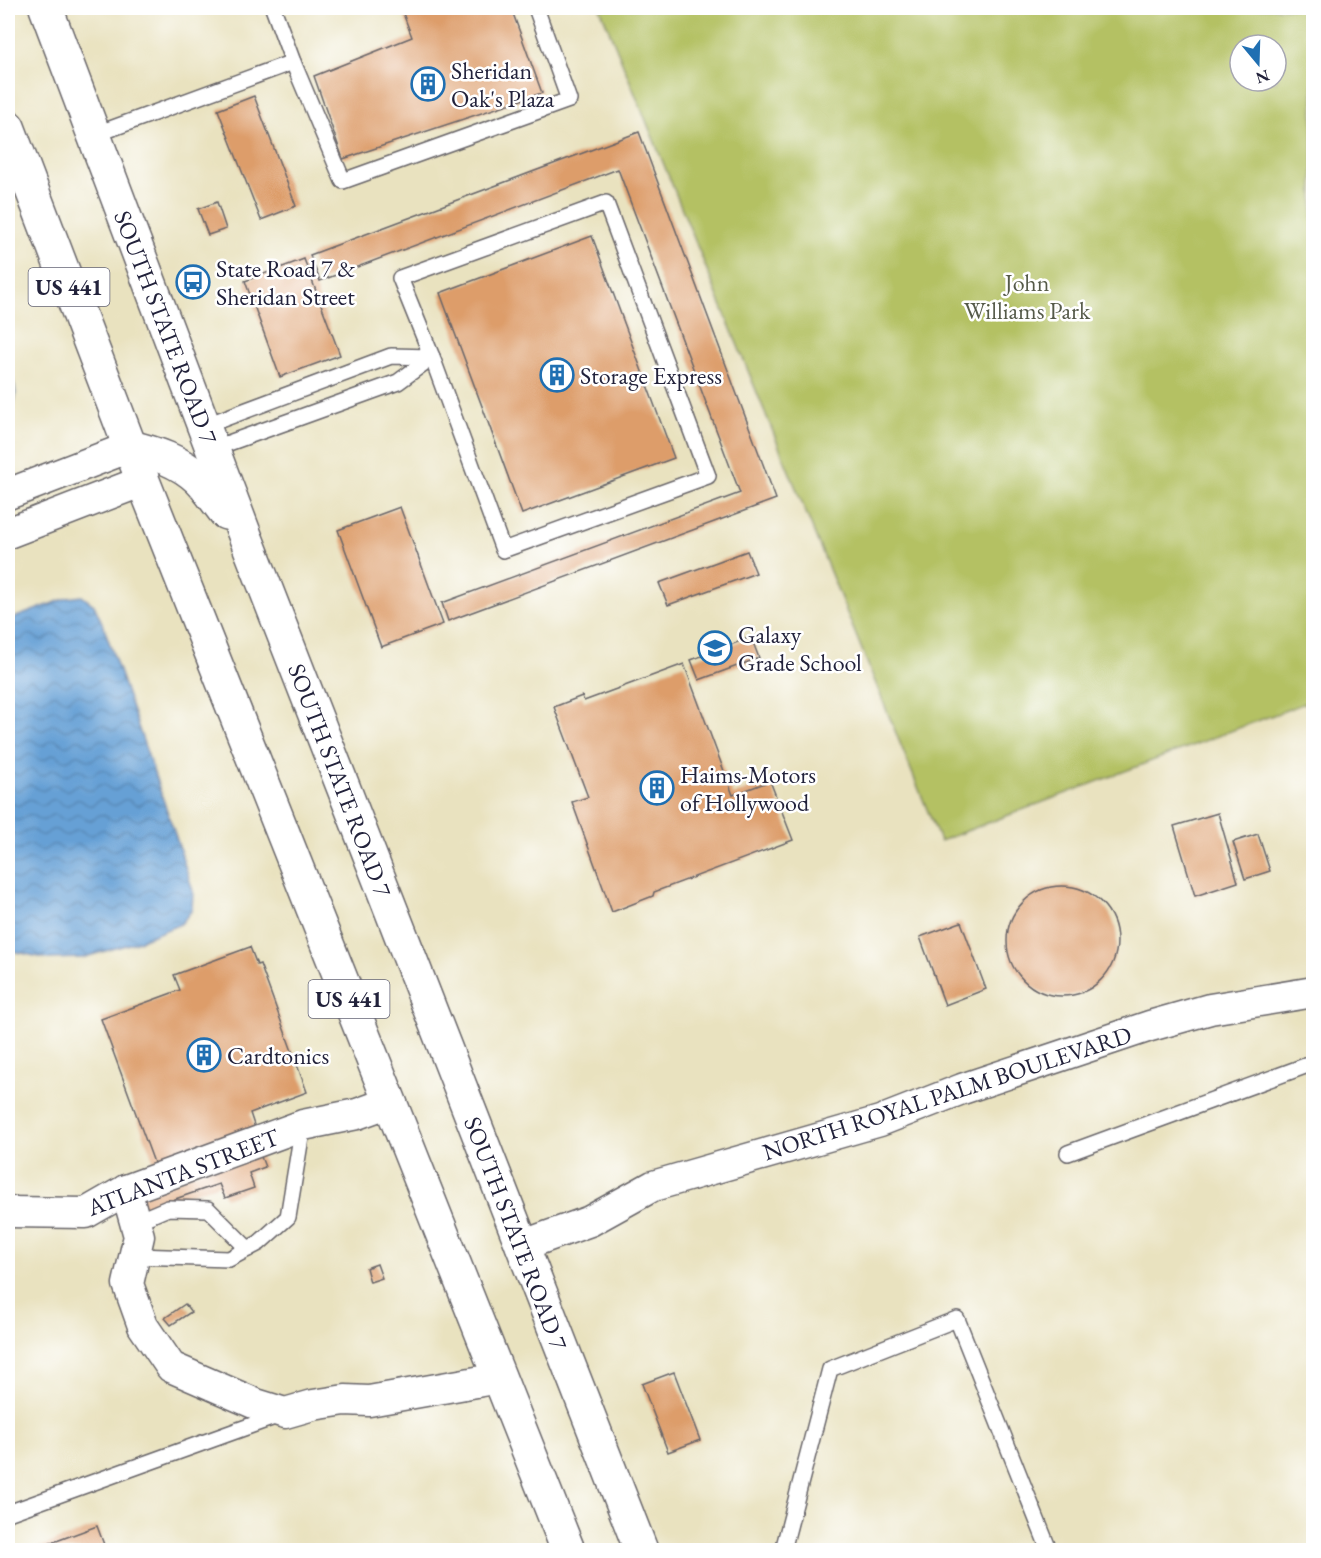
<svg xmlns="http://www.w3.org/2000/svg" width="1321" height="1558" font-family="'EB Garamond',serif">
	<defs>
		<pattern id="water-waves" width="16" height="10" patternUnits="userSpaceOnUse" patternTransform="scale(1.5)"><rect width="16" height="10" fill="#66a0d5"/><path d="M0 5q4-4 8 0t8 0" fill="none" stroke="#5482ae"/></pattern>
	</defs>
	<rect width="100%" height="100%" fill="#fff"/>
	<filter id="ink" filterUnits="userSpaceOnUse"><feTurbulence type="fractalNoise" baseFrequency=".0167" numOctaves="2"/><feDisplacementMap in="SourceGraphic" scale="12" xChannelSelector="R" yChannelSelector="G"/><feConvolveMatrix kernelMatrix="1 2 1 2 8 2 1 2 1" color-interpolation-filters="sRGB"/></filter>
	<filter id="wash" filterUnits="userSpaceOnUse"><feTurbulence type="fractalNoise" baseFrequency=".008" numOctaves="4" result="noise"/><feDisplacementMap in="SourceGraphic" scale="24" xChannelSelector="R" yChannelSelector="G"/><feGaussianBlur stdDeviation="1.35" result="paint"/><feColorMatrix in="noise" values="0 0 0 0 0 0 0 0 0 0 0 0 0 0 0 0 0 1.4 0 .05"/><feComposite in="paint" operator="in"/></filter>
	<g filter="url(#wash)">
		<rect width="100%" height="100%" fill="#e9e2bf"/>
		<!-- park -->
		<path fill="#b4c163" stroke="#6b724f" stroke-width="1.5" fill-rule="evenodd" d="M 600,8 L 1313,8 L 1313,700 L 940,841 ZM 1240,45 L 1276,45 L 1276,81 L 1240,81 Z"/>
		<!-- water -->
		<g fill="url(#water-waves)" stroke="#446188" stroke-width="1.5">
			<path d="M 8,366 C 14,385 22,396 8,413 Z"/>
			<polygon points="82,596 94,605 104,627 176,837 193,891 192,910 181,924 136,942 82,958 48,959 8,950 8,620 67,598"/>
		</g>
		<g id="blocks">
			<!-- building -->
			<g fill="#dd9d6a">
				<polygon points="401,8 511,8 542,93 343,159 314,76 412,37"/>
				<polygon points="254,96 296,206 261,220 218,110"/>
				<polygon points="639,132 776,499 448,621 442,603 740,493 618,169 320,281 310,255"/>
				<polygon points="217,202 226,229 208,235 198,209"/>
				<polygon points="592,236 674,458 522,514 440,293"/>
				<polygon points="304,259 340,355 280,377 245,281"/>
				<polygon points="400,507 443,624 381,647 338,530"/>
				<polygon points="747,551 756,573 668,605 659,583"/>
				<polygon points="751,637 759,658 699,680 691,660"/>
				<polygon points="684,664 733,795 770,781 793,840 654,892 653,896 612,912 572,802 588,797 554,707 582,696 584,701"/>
				<polygon points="1218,813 1238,882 1195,896 1174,826"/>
				<polygon points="1258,834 1270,871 1245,879 1233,842"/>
				<circle cx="1062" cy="941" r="55"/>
				<polygon points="961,922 986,989 945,1005 920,937"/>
				<polygon points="250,947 257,965 260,964 307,1092 250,1113 256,1131 156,1168 101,1019 180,990 174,975"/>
				<polygon points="258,1149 265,1167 249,1173 254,1188 225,1198 219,1184 143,1210 136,1196"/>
				<polygon points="377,1264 382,1278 370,1282 366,1268"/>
				<polygon points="185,1304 191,1312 171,1325 165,1318"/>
				<polygon points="674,1372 700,1440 668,1452 642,1384"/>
				<polygon points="97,1526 106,1550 32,1550"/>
			</g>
		</g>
	</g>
	<g filter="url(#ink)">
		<use href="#blocks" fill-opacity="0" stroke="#686569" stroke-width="1.5"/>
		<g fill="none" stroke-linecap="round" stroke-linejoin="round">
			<!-- service casing -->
			<g stroke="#686569" stroke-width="18">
				<g id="service">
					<polyline points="293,62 343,181 569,100 536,8"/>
					<polyline points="94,135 293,62 273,8"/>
					<polygon points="606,203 708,476 503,550 432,357 400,278"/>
					<polyline points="204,426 391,356 432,357"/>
					<polyline points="212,449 398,382 432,357"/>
					<polyline points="1068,1153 1305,1066 1314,1066"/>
					<polyline points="135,1222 168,1208 208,1209 248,1249"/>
					<polyline points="135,1256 229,1259 259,1243 288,1217 303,1125"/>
					<polyline points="8,1513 280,1415"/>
					<polyline points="783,1550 830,1369 957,1319 1049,1550"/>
				</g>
			</g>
			<!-- minor casing -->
			<g stroke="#686569" stroke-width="33">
				<g id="minor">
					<polyline points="8,494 130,447"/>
					<polyline points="8,533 143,481"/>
					<polyline points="126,1190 139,1236 128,1284 143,1326 171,1367 256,1404 285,1413 313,1405 345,1400 369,1401 499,1378"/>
					<polyline points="8,1212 86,1213 126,1190 303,1125 357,1114 390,1102"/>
					<polyline points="521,1246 590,1221 653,1186 880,1121 962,1089 1150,1026 1210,1009 1314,992"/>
				</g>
			</g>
			<!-- primary casing -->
			<g stroke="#686569" stroke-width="36">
				<g id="primary">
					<polyline points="46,8 246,538 641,1550"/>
					<polyline points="8,127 143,481 568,1550"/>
					<path d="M 130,447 C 155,453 180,461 199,479 C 209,489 217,502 226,513"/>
				</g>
			</g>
			<!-- service -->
			<use href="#service" stroke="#fff" stroke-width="15"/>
			<!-- minor -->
			<use href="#minor" stroke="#fff" stroke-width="30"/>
			<!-- primary -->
			<use href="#primary" stroke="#fff" stroke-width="33"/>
		</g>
	</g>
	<!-- icons -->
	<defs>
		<g id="building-ring" transform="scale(1.725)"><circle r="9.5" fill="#fff" stroke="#1f6fb2" stroke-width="1.5"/><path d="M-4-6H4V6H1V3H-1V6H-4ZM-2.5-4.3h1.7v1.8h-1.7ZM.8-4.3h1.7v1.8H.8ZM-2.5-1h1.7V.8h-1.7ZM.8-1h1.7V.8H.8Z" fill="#1f6fb2"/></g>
		<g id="bus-ring" transform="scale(1.725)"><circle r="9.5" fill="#fff" stroke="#1f6fb2" stroke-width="1.5"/><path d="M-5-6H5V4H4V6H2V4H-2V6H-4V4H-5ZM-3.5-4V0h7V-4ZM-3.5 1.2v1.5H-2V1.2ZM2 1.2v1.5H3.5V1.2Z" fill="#1f6fb2"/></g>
		<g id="school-ring" transform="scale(1.725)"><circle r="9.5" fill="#fff" stroke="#1f6fb2" stroke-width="1.5"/><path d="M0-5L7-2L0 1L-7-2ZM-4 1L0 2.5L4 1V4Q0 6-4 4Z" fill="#1f6fb2"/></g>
	</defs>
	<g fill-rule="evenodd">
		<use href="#building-ring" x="428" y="84"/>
		<use href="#bus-ring" x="193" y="282"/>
		<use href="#building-ring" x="557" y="375"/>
		<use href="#school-ring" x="715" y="648"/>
		<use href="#building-ring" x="657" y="788"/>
		<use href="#building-ring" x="204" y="1055"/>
	</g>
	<g text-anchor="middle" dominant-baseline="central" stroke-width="5" stroke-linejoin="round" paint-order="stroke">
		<!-- shield labels -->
		<g fill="#fff" stroke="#646476" stroke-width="1.5">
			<rect x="28.5" y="268" width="81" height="38" rx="4.5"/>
			<rect x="308.5" y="980" width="81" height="38" rx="4.5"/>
		</g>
		<g font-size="22" font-weight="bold" fill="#22223b">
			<text x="69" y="287">US 441</text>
			<text x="349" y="999">US 441</text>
		</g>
		<!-- poi labels -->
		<g font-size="24" fill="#22223b" stroke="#fff" text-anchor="start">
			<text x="451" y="70">Sheridan<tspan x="451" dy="28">Oak's Plaza</tspan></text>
			<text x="216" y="268">State Road 7 &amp;<tspan x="216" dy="28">Sheridan Street</tspan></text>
			<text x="580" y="375">Storage Express</text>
			<text x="738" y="634">Galaxy<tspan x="738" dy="28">Grade School</tspan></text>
			<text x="680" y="774">Haims-Motors<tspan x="680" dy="28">of Hollywood</tspan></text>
			<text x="227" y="1055">Cardtonics</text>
		</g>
		<!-- park labels -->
		<g font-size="24" fill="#555a49" stroke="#fff">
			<text x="1027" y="282">John<tspan x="1027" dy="28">Williams Park</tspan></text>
		</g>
		<!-- street labels -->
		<g font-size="24" fill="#22223b" stroke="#fff">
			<text transform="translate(166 327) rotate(69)">SOUTH STATE ROAD 7</text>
			<text transform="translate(340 780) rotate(69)">SOUTH STATE ROAD 7</text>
			<text transform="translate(947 1093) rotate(-18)">NORTH ROYAL PALM BOULEVARD</text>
			<text transform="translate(183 1172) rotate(-21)">ATLANTA STREET</text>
			<text transform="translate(516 1233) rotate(69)">SOUTH STATE ROAD 7</text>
		</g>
	</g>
	<!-- margin -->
	<rect width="1321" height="1558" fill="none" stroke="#fff" stroke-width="30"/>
	<!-- north arrow -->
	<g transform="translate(1258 63) rotate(161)"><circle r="28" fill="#ffffff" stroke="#a7a7b1" stroke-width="1.5"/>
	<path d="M0-4.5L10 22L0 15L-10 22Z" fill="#1f6fb2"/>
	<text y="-9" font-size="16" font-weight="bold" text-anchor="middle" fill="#22223b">N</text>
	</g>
</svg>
